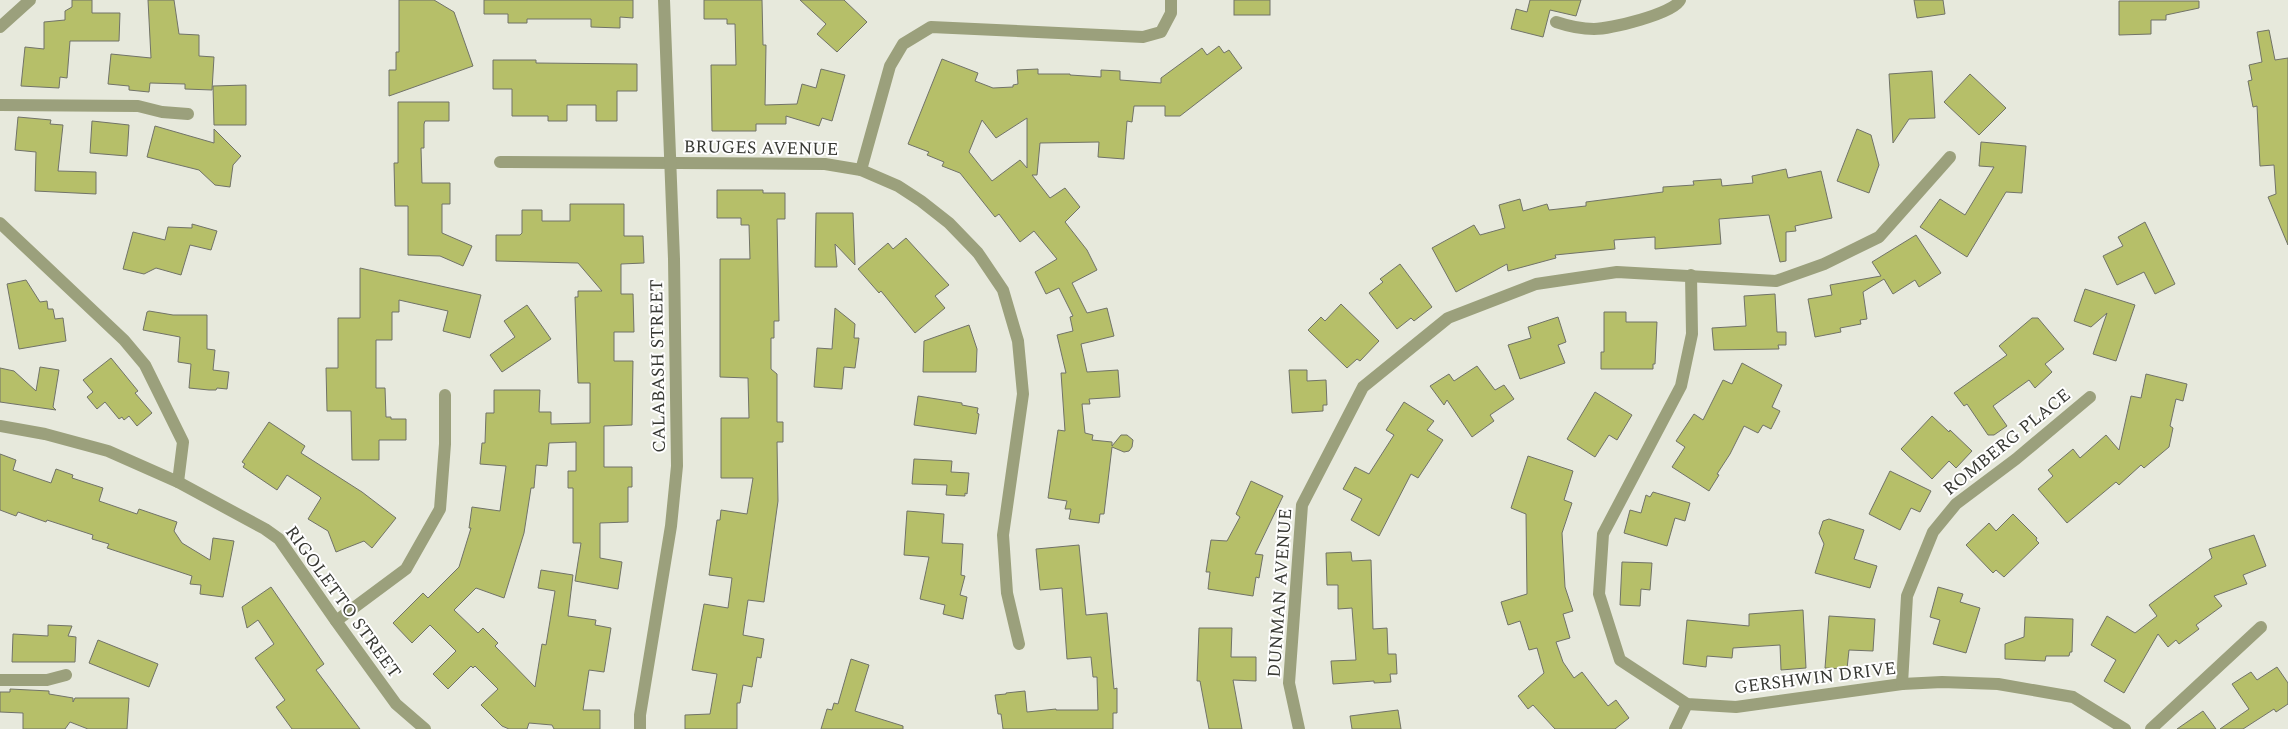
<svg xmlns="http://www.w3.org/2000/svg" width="2288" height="729" font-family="Spectral,serif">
	<rect width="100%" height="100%" fill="#e7e9dc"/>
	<!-- building -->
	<g fill="#b6bf69" stroke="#717368" fill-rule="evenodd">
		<polygon points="72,0 92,0 92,13 120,13 119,41 70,41 67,78 60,77 59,88 21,86 25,47 44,49 44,22 65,20 65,11 72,7"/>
		<polygon points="148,0 174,0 179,34 199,35 199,56 214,57 212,90 185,89 185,84 150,83 149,92 129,90 129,86 108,84 111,54 151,58"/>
		<polygon points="399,0 434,0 454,12 473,66 389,96 389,70 396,70 396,52 399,52"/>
		<polygon points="484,0 633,0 633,18 620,17 620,28 591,27 591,19 527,19 527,23 508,23 508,14 484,14"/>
		<polygon points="704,0 762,0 763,45 766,45 765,105 797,104 802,84 816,88 821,69 845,75 832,121 822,118 819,126 786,116 786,124 756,124 756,131 712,131 711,65 736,65 735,24 727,24 727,19 704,19"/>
		<polygon points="800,0 844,0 867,22 837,52 817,34 826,24"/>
		<rect x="1234" y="0" width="36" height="15"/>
		<polygon points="1530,0 1581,0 1576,16 1550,10 1543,37 1511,29 1516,9 1527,12"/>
		<polygon points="1914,0 1943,0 1945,14 1917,18"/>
		<polygon points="2119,1 2199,1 2199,8 2166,15 2166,20 2151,20 2151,34 2119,35"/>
		<polygon points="2269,30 2275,60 2288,58 2288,245 2268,197 2276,194 2274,165 2260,166 2257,106 2253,107 2248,81 2252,80 2249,65 2262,62 2257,32"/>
		<path d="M 1219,46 L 1224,53 L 1229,50 L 1242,68 L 1180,116 L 1165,116 L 1165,106 L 1134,106 L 1132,122 L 1127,121 L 1124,159 L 1098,157 L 1099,142 L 1040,143 L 1037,175 L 1032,175 L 1050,198 L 1065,188 L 1080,207 L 1065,222 L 1087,250 L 1097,270 L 1072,283 L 1087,313 L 1107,308 L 1114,336 L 1081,344 L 1087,372 L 1118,370 L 1120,397 L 1089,399 L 1090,404 L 1082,404 L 1085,433 L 1093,435 L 1092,440 L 1112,442 L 1112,446 L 1121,435 L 1127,435 L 1133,440 L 1132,447 L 1129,451 L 1124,452 L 1112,447 L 1104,514 L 1100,514 L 1099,523 L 1069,519 L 1071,509 L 1065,509 L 1067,501 L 1048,498 L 1058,430 L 1065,431 L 1061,373 L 1066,373 L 1057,335 L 1073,331 L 1070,317 L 1073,316 L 1059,288 L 1046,294 L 1035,272 L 1057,259 L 1034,231 L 1020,242 L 999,214 L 995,217 L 960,173 L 942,166 L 944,162 L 927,155 L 929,152 L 908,144 L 942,59 L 978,73 L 975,81 L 993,88 L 1013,87 L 1013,85 L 1018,84 L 1017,70 L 1038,69 L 1038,74 L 1070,74 L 1070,75 L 1101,77 L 1101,70 L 1120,71 L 1120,80 L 1161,83 L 1161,78 L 1202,48 L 1207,55 ZM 1027,118 L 1027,168 L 1020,160 L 992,181 L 969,152 L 982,120 L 996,138 Z"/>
		<polygon points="493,60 536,60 536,63 637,64 637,91 617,91 617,121 596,121 596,105 567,105 567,121 548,121 548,116 512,116 512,89 493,89"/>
		<polygon points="1932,71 1935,118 1909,119 1893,143 1889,74"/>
		<polygon points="1970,74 2006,108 1979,135 1944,102"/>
		<polygon points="246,85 246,125 214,125 213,86"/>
		<polygon points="398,102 449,102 449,121 425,121 424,124 424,148 421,148 422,183 450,183 450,204 442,204 442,233 472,246 463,266 440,256 408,255 408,206 395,206 394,163 398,163"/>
		<polygon points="18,117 51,120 50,124 63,125 58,171 96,172 96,194 35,191 36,152 15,150"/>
		<polygon points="92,121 129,125 127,156 90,153"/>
		<polygon points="155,126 214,143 214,129 241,156 233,165 230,187 215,185 199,170 147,157"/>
		<polygon points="1857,129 1871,135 1879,165 1869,193 1837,181"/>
		<polygon points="1981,142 2026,146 2022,193 2006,192 1967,257 1920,227 1940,199 1965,215 1994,167 1979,166"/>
		<polygon points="1786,169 1788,178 1821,171 1832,218 1795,226 1796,231 1786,232 1786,261 1780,262 1769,215 1719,219 1721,244 1655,249 1655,237 1614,240 1615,249 1555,255 1556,258 1508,271 1507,264 1456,292 1432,248 1474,225 1480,235 1505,228 1499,205 1520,199 1523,211 1547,204 1549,210 1586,206 1586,202 1663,192 1663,187 1694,185 1693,181 1721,179 1722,186 1753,183 1752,176"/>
		<polygon points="717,190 763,190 763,193 785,193 785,219 777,219 779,321 774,321 774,338 771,338 771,369 777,374 777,422 783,422 783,442 777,442 778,501 764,602 748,600 743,635 764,639 761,658 757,657 752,687 743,685 740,703 737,703 737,729 685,729 685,715 710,714 717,674 692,670 704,604 728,608 732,578 709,575 717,520 720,520 721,510 747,514 753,478 721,478 721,418 749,418 748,378 720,377 720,259 750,259 749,225 741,225 741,218 717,218"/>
		<polygon points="570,204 624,204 624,236 643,236 644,263 621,264 621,294 633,294 634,332 614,332 614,361 633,361 632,425 604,426 604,467 632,467 632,487 628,487 628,522 600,523 600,558 622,562 618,589 575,581 581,543 573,543 573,488 568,488 568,471 576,471 576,442 549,443 547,466 536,465 534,488 531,488 524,533 504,598 476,588 454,610 478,633 483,628 498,643 495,646 535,687 542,644 546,645 555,591 538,588 541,570 573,575 568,616 596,620 595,625 611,628 604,672 589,670 583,710 600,710 600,729 554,729 552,725 529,723 527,729 509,729 502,726 481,705 498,689 475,666 473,668 471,666 448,689 433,674 456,651 430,625 412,643 393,623 423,593 428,598 459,567 471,528 469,528 472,507 500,511 506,466 480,464 482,443 485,443 486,413 494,413 494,390 540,390 539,412 551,412 551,424 590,423 590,383 578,383 575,297 578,297 578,291 602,291 578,263 496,261 496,235 520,235 522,233 522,210 542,210 542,221 570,221"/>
		<polygon points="816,213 853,213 855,265 835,244 837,267 815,267"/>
		<polygon points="2145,222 2175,284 2155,294 2144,272 2117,285 2103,256 2123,246 2118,237"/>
		<polygon points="192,224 217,231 211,250 190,245 181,275 156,268 144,274 123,269 133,232 165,240 168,227 192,228"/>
		<polygon points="1916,235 1941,273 1919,287 1915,280 1893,294 1884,279 1863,292 1867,319 1860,320 1861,324 1840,328 1841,332 1815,337 1808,299 1832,295 1830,285 1881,276 1872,262"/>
		<polygon points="906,238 949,285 935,296 945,308 915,333 881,291 879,293 858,269 888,243 893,249"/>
		<polygon points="1400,264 1432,307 1414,321 1411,318 1397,329 1369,293 1383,282 1380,279"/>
		<polygon points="360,268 481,295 470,338 443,331 448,311 399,300 399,312 392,312 392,340 376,340 376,388 385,388 386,417 391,417 391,419 406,419 406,440 379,440 379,460 352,460 351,411 327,411 326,368 338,368 338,318 360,318"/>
		<polygon points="26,280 40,302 47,301 48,309 53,309 55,319 63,318 66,341 19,349 7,284"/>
		<polygon points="2085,289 2135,305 2116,361 2093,354 2107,313 2091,327 2074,321"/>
		<polygon points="1775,294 1777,332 1786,332 1786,345 1778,345 1779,349 1714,350 1712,328 1746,326 1744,296"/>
		<polygon points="1341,304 1379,341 1360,361 1357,359 1347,368 1308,330 1321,317 1325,321"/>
		<polygon points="527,305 551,339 502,372 490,355 515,337 504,321"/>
		<polygon points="835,308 855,324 854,338 859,338 855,368 844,367 842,389 814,387 817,348 832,349"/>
		<polygon points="149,311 173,315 207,315 207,349 215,350 213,370 229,372 227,389 217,388 216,390 209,390 189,388 191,364 178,362 180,337 143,330 147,312"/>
		<polygon points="1604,312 1626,312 1626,322 1657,322 1655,364 1653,364 1653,369 1601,369 1601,352 1604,352"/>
		<polygon points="1558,317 1566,342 1558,345 1565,363 1520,379 1508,345 1531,338 1528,327"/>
		<polygon points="2032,318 2038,318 2064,349 2045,364 2052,372 2035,388 2029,380 1993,406 2007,426 1994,435 1988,435 1967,404 1964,406 1954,393 2007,355 1999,346"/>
		<polygon points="969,325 977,349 976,372 923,372 924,341"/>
		<polygon points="111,358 138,391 135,393 152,413 137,426 129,416 124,420 122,417 119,419 105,402 97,409 87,397 93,392 83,380"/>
		<polygon points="1742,363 1782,385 1772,407 1780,411 1771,429 1763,425 1758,433 1744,426 1730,454 1717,474 1719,475 1709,491 1672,467 1685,447 1676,441 1694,414 1703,420 1723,380 1732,384"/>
		<polygon points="1477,366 1495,390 1504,385 1514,399 1490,415 1494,421 1472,437 1447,400 1444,405 1430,386 1449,374 1454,381"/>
		<polygon points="40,367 59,370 53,407 56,410 0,402 0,368 14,371 36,391"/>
		<polygon points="1289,370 1307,370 1307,381 1326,380 1327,405 1323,405 1323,411 1292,413"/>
		<polygon points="2146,374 2187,384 2183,401 2176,399 2170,426 2173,428 2169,447 2144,468 2141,465 2119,485 2116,482 2067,523 2038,489 2053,476 2048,470 2073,449 2080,458 2106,435 2119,450 2131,396 2141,398"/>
		<polygon points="1595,392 1632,415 1617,440 1609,435 1595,457 1567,439"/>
		<polygon points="918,396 962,403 962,405 978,408 977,413 979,414 976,434 914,425"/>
		<polygon points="1404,402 1434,421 1427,430 1443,440 1418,478 1411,474 1379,536 1351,520 1362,499 1343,489 1355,467 1369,474 1394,435 1386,430"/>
		<polygon points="1932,416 1949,432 1950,430 1972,451 1956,468 1949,461 1932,479 1901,449"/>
		<polygon points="269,422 305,446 301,453 362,492 396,518 372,548 364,541 336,552 328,531 308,519 321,498 319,496 287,475 277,490 243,467 245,464 242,462"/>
		<polygon points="0,454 16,460 13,470 51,483 56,469 73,475 72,478 103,488 99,501 137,514 139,509 177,522 174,531 182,543 210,560 213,538 234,541 223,597 200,594 201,585 190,584 192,576 107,548 109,544 92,539 93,535 47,520 46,522 18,512 16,516 0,510"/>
		<polygon points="1528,456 1573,471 1564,500 1572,503 1562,533 1565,587 1573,611 1563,614 1570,638 1556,642 1563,662 1574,678 1582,672 1608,706 1616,700 1629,718 1615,729 1555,729 1533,705 1528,709 1518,696 1544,673 1537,648 1529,650 1520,621 1508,625 1501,602 1527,594 1526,514 1511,508"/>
		<polygon points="914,459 952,461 951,472 969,473 967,494 965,493 965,496 946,495 947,485 912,484"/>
		<polygon points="1890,471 1931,491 1920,512 1911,508 1900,530 1869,514"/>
		<polygon points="1251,481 1283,496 1255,554 1263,555 1259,578 1256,577 1253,596 1208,589 1210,572 1206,572 1211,540 1227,541 1240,517 1236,514"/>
		<polygon points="1653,492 1690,503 1685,521 1675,518 1667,546 1624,533 1630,510 1641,513 1646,495 1650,497"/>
		<polygon points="907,511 944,514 942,543 963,544 961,575 965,576 960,595 967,597 963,619 943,614 945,605 920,599 929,557 904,555"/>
		<polygon points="2013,514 2037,538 2036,540 2039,543 2004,577 1996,570 1993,573 1966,545 1989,523 1996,531"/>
		<polygon points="1829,519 1864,530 1854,559 1877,566 1870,588 1815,573 1824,544 1819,533 1823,521"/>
		<polygon points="2254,535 2266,566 2243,575 2247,584 2214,596 2222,606 2196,625 2199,629 2179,644 2176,640 2168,647 2158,634 2124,693 2104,681 2116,660 2091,645 2107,616 2135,633 2157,616 2149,605 2212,558 2209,549"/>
		<polygon points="1079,545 1086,615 1107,613 1114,689 1117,688 1117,713 1113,713 1113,729 1003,729 1001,714 998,714 995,695 1006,694 1006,693 1025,691 1027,712 1056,709 1056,710 1098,710 1097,677 1093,677 1091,657 1067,659 1062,588 1040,590 1036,549"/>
		<polygon points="1351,552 1352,561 1371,560 1373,629 1387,628 1388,654 1396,654 1397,674 1390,674 1391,682 1374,683 1374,681 1333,684 1331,661 1356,660 1352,608 1338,609 1338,585 1327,585 1326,553"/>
		<polygon points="1622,562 1652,563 1650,590 1641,589 1640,606 1620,605"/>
		<polygon points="271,587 324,664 316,670 360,729 292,729 276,707 285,700 255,658 274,644 258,620 247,628 242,607"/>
		<polygon points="1938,587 1963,594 1960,602 1980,608 1966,653 1933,644 1940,620 1930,617"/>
		<polygon points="1803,610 1806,668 1781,670 1780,645 1733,648 1732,658 1707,656 1706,667 1683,664 1687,620 1749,626 1749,614"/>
		<polygon points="1829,616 1875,619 1873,651 1849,650 1847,669 1825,668"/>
		<polygon points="2025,617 2073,619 2072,652 2070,652 2069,656 2046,656 2045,661 2005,659 2005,644 2024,637"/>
		<polygon points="48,625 72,626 68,636 76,637 75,662 12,662 13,634 48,636"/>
		<polygon points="1199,628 1232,628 1231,657 1256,657 1256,681 1233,680 1242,729 1209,729 1200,681 1197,681"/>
		<polygon points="98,640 158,664 149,687 89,663"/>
		<polygon points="851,659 869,665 855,711 903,726 903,729 821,729 827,709 832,710 834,703 838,704"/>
		<polygon points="2277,667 2288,683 2288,704 2276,712 2274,709 2243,729 2220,729 2249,709 2232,684 2251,672 2257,680"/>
		<polygon points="10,689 49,691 49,694 73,698 73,702 75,698 129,698 127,729 88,729 70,722 65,729 23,729 23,713 0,712 0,692 10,692"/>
		<polygon points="1398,710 1401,729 1352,729 1350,716"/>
		<polygon points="2203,711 2216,729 2177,729"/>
	</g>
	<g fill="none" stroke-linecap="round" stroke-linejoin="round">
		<!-- minor -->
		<g stroke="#9ba07c" stroke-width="12">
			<path d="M 1556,22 C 1568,26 1580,29 1594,29 C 1609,29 1674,14 1680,0"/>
			<polyline points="0,27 30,0"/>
			<polyline points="0,105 138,106 162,112 188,114"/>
			<polyline points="500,162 825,164 861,170 898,186 921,201 949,223 978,253 1003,290 1018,341 1023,394 1003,535 1007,593 1019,644"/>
			<polyline points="861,170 890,66 903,44 931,27 1143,37 1161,32 1171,13 1171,0"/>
			<polyline points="0,223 124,340 145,365 183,442 178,482"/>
			<polyline points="1691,275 1692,334 1681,386 1603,534 1599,594 1620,660 1687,704 1736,707 1902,684 1942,682 1998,684 2073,697 2125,729"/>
			<polyline points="0,426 45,434 108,451 178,482 265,529 279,539 336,621 396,704 425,729"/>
			<polyline points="336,621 406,569 440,509 445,444 445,395"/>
			<polyline points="0,680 47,680 66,675"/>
			<polyline points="1902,684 1907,596 1933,532 1956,504 2016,459 2090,397"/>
			<polyline points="640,729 640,715 671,526 677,466 674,259 664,0"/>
			<polyline points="1299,729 1289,683 1302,505 1363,387 1448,318 1536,284 1617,272 1776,281 1824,264 1879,237 1950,157"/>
			<polyline points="1675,729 1687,704"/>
			<polyline points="2151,729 2261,627"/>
		</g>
	</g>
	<g text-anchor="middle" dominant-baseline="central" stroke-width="4" stroke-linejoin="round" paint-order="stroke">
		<!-- street labels -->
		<g font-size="18" fill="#373833" stroke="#fff">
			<text transform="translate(761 148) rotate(1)">BRUGES AVENUE</text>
			<text transform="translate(658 366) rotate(-91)">CALABASH STREET</text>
			<text transform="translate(2007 442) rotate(-39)">ROMBERG PLACE</text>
			<text transform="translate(1280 593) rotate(-86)">DUNMAN AVENUE</text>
			<text transform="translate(343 602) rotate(54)">RIGOLETTO STREET</text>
			<text transform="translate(1815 678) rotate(-7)">GERSHWIN DRIVE</text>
		</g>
	</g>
</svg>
